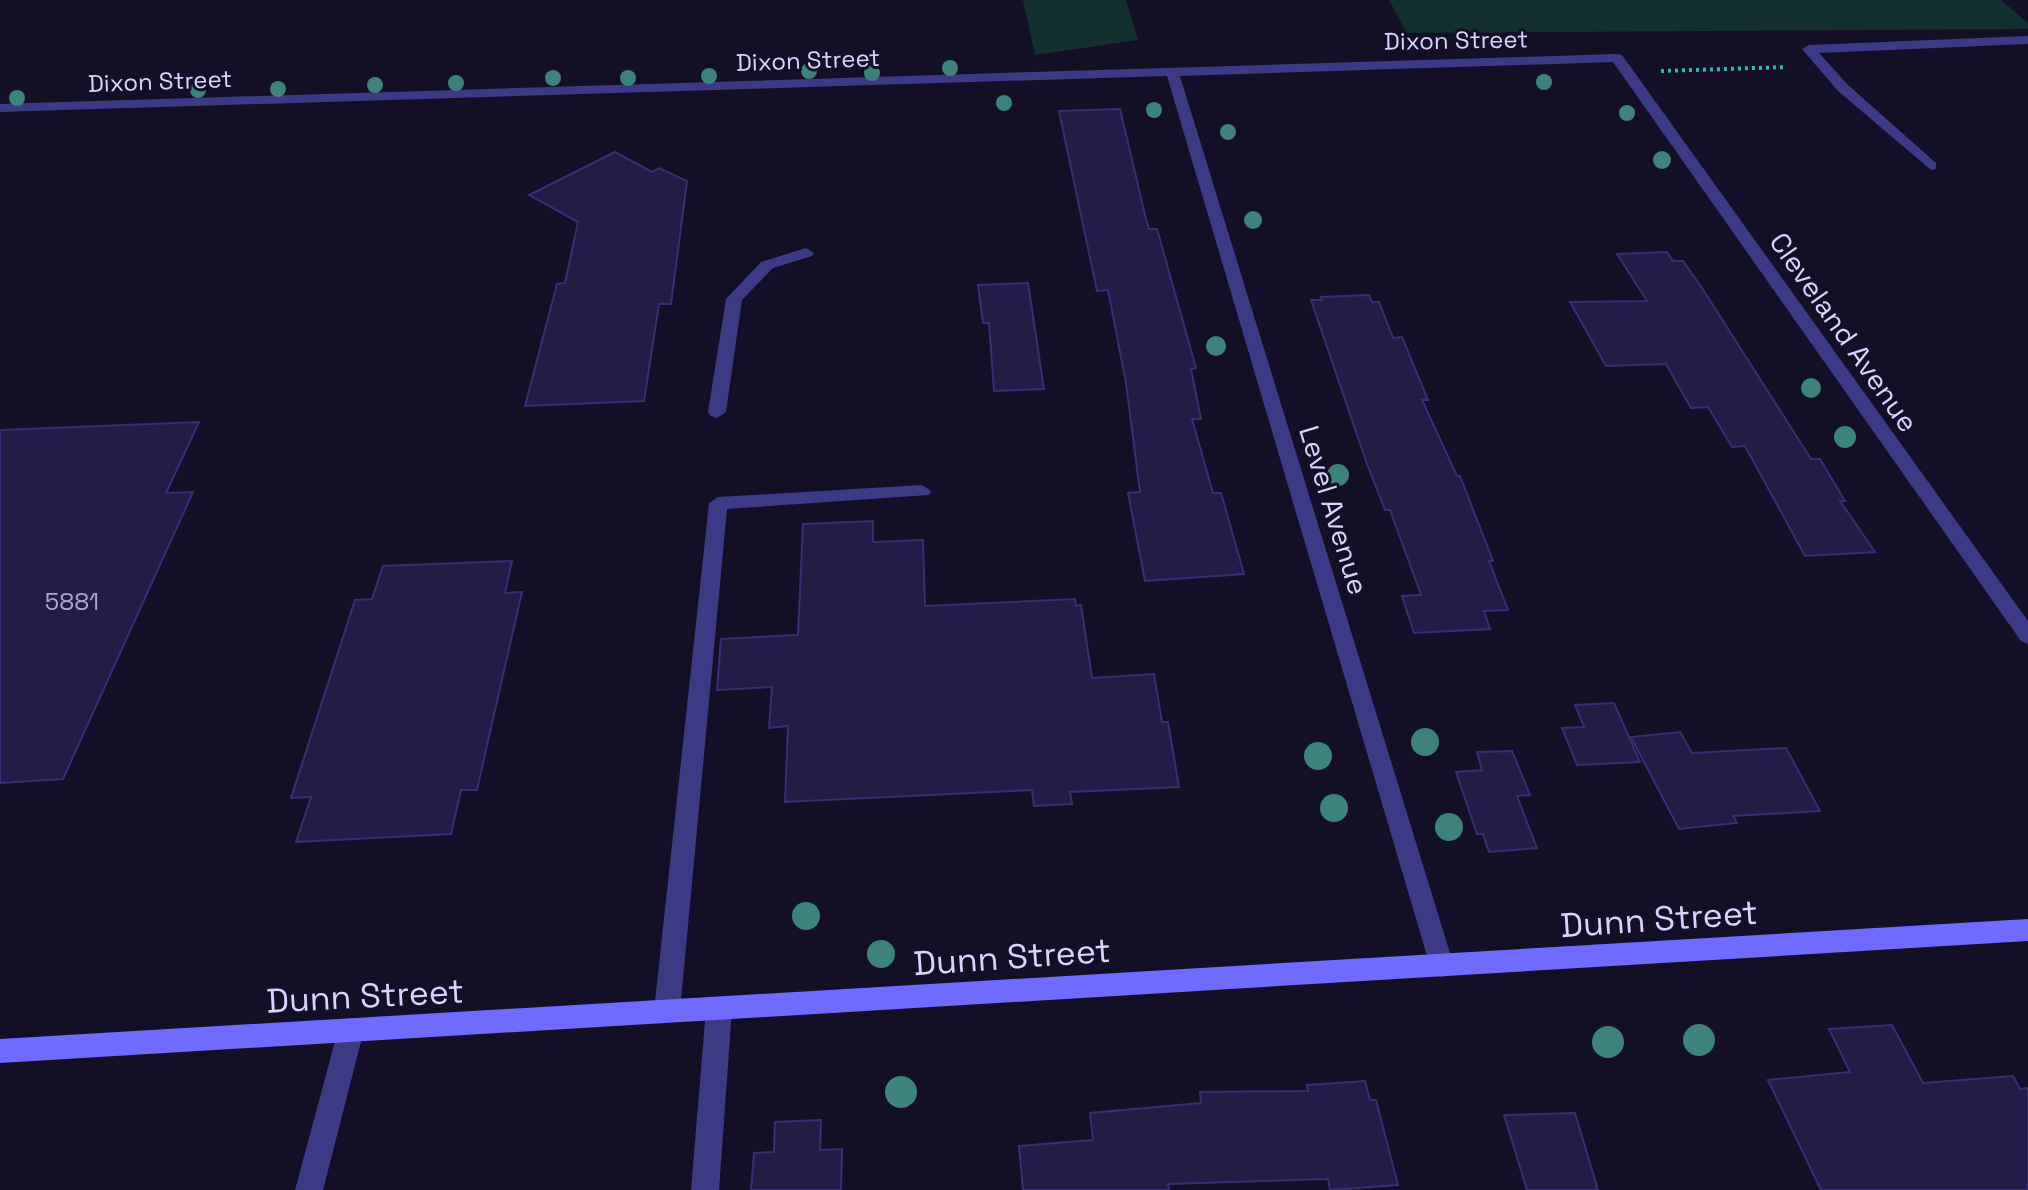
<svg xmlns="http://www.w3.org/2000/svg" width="2028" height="1190" font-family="'Space Grotesk',sans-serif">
	<rect width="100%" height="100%" fill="#130f26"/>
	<!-- green -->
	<g fill="#12302f">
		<polygon points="1023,0 1126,0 1138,40 1035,55"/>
		<polygon points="1389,0 2001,0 2028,23 2028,29 1407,33"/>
	</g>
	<!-- building -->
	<g fill="#241b47" stroke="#3b2d73" stroke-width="2">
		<polygon points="1120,109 1145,215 1149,229 1157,229 1196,368 1191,369 1201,419 1192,419 1213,493 1221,493 1244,574 1145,581 1128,493 1140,492 1126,383 1108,290 1097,291 1059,111"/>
		<polygon points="615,152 652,172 659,168 687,181 671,304 659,304 644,401 525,406 557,284 565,283 578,222 529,195"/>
		<polygon points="1667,252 1673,261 1683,261 1702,288 1811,459 1820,459 1845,501 1840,501 1875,552 1805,556 1745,446 1732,447 1708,407 1691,408 1666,364 1606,366 1570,302 1647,301 1617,254"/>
		<polygon points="1028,283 1044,389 994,391 989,323 983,323 978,285"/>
		<polygon points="1369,295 1372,302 1379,302 1393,338 1402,337 1428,400 1422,400 1457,476 1460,476 1493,561 1489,561 1508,610 1484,611 1490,629 1414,633 1402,596 1421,595 1390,510 1385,510 1367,464 1311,300 1322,300 1321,297"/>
		<polygon points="199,422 166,493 193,492 63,779 0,783 0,430"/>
		<polygon points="873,521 873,542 923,540 925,606 1075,599 1076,606 1081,605 1092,678 1154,674 1162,722 1168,722 1179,787 1070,792 1072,804 1034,806 1032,790 785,802 788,726 769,728 772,687 717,690 721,639 798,635 803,524"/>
		<polygon points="512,561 505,593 522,592 495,710 477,790 461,790 451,834 296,842 311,797 291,798 355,600 372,599 383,566"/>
		<polygon points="1614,703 1640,762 1577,765 1562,728 1584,727 1575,705"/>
		<polygon points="1680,732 1692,753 1786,748 1820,811 1733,816 1737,823 1679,829 1631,737"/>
		<polygon points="1512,751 1530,795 1517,796 1537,848 1489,852 1483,834 1477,834 1456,772 1482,770 1477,752"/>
		<polygon points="1892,1025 1923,1083 2013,1076 2020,1089 2028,1088 2028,1190 1821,1190 1768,1080 1850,1072 1829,1029"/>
		<polygon points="1365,1081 1370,1100 1376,1100 1398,1185 1330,1190 1328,1179 1168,1184 1169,1190 1023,1190 1019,1146 1093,1140 1090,1113 1201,1103 1200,1092 1308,1091 1307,1085"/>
		<polygon points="1575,1113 1598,1190 1527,1190 1504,1115"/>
		<polygon points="821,1120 820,1150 842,1149 841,1190 751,1190 754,1153 774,1152 775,1122"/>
	</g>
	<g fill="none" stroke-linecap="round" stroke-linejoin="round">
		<!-- path -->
		<polyline stroke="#2fb8b0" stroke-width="4" stroke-dasharray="3 4" stroke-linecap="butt" points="1661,71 1787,67"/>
		<!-- lane -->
		<g fill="#3d3a85" fill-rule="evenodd">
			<polygon points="806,248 814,253 812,256 773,268 742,300 726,412 717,418 711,416 708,412 726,299 761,262"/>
			<polygon points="922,485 931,491 929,495 727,509 680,1011 676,1019 667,1022 658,1019 654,1011 709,503 718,497"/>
			<polygon points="719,998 728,1001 732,1009 719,1190 691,1190 706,1009 710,1001"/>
		</g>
		<!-- street -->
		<g fill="#3d3a85" fill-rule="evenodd">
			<polygon points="2028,36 2028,44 1819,53 1848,85 1936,163 1936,169 1931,170 1838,91 1802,49 1809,45"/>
			<polygon points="1617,54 1622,55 2028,621 2028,644 2021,641 1613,62 1180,76 1454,966 1451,974 1442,977 1433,974 1430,966 1167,76 0,112 0,104"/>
			<polygon points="351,1018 360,1022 364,1030 323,1190 295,1190 338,1030 342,1022"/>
		</g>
		<!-- secondary -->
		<polygon fill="#6f6bff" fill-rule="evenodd" points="2028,919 2028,941 0,1063 0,1039"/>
	</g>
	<!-- trees -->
	<g fill="#3d827b">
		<circle cx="950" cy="68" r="8"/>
		<circle cx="809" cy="71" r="8"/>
		<circle cx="872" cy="73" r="8"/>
		<circle cx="709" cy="76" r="8"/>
		<circle cx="553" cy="78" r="8"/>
		<circle cx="628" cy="78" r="8"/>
		<circle cx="1544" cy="82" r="8"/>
		<circle cx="456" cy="83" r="8"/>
		<circle cx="375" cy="85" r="8"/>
		<circle cx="278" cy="89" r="8"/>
		<circle cx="198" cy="90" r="8"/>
		<circle cx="17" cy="98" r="8"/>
		<circle cx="1004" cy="103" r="8"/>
		<circle cx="1154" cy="110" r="8"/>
		<circle cx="1627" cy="113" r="8"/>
		<circle cx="1228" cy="132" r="8"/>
		<circle cx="1662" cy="160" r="9"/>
		<circle cx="1253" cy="220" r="9"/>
		<circle cx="1216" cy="346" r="10"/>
		<circle cx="1811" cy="388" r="10"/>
		<circle cx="1845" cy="437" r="11"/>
		<circle cx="1338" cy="475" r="11"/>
		<circle cx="1425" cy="742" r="14"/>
		<circle cx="1318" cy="756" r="14"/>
		<circle cx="1334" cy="808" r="14"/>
		<circle cx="1449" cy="827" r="14"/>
		<circle cx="806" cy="916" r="14"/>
		<circle cx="881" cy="954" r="14"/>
		<circle cx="1699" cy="1040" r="16"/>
		<circle cx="1608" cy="1042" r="16"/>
		<circle cx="901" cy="1092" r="16"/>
	</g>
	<g text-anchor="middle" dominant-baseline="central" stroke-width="6" stroke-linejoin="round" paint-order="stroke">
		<!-- far-street labels -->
		<g font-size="24" fill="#d9d4ff" stroke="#130f26">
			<text transform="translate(1456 40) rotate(-1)">Dixon Street</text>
			<text transform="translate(808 60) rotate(-2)">Dixon Street</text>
			<text transform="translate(160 81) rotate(-2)">Dixon Street</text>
		</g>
		<!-- number labels -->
		<g font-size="24" fill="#aca6d1">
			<text x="72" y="601">5881</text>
		</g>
		<!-- street labels -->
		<g font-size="28" fill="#d9d4ff" stroke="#130f26">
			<text transform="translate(1844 332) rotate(55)">Cleveland Avenue</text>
			<text transform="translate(1334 510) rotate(73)">Level Avenue</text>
		</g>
		<!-- near-street labels -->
		<g font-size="34" fill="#d9d4ff" stroke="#130f26">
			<text transform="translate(1659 919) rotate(-4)">Dunn Street</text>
			<text transform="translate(1012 957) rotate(-4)">Dunn Street</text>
			<text transform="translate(365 996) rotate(-3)">Dunn Street</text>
		</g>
	</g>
</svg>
